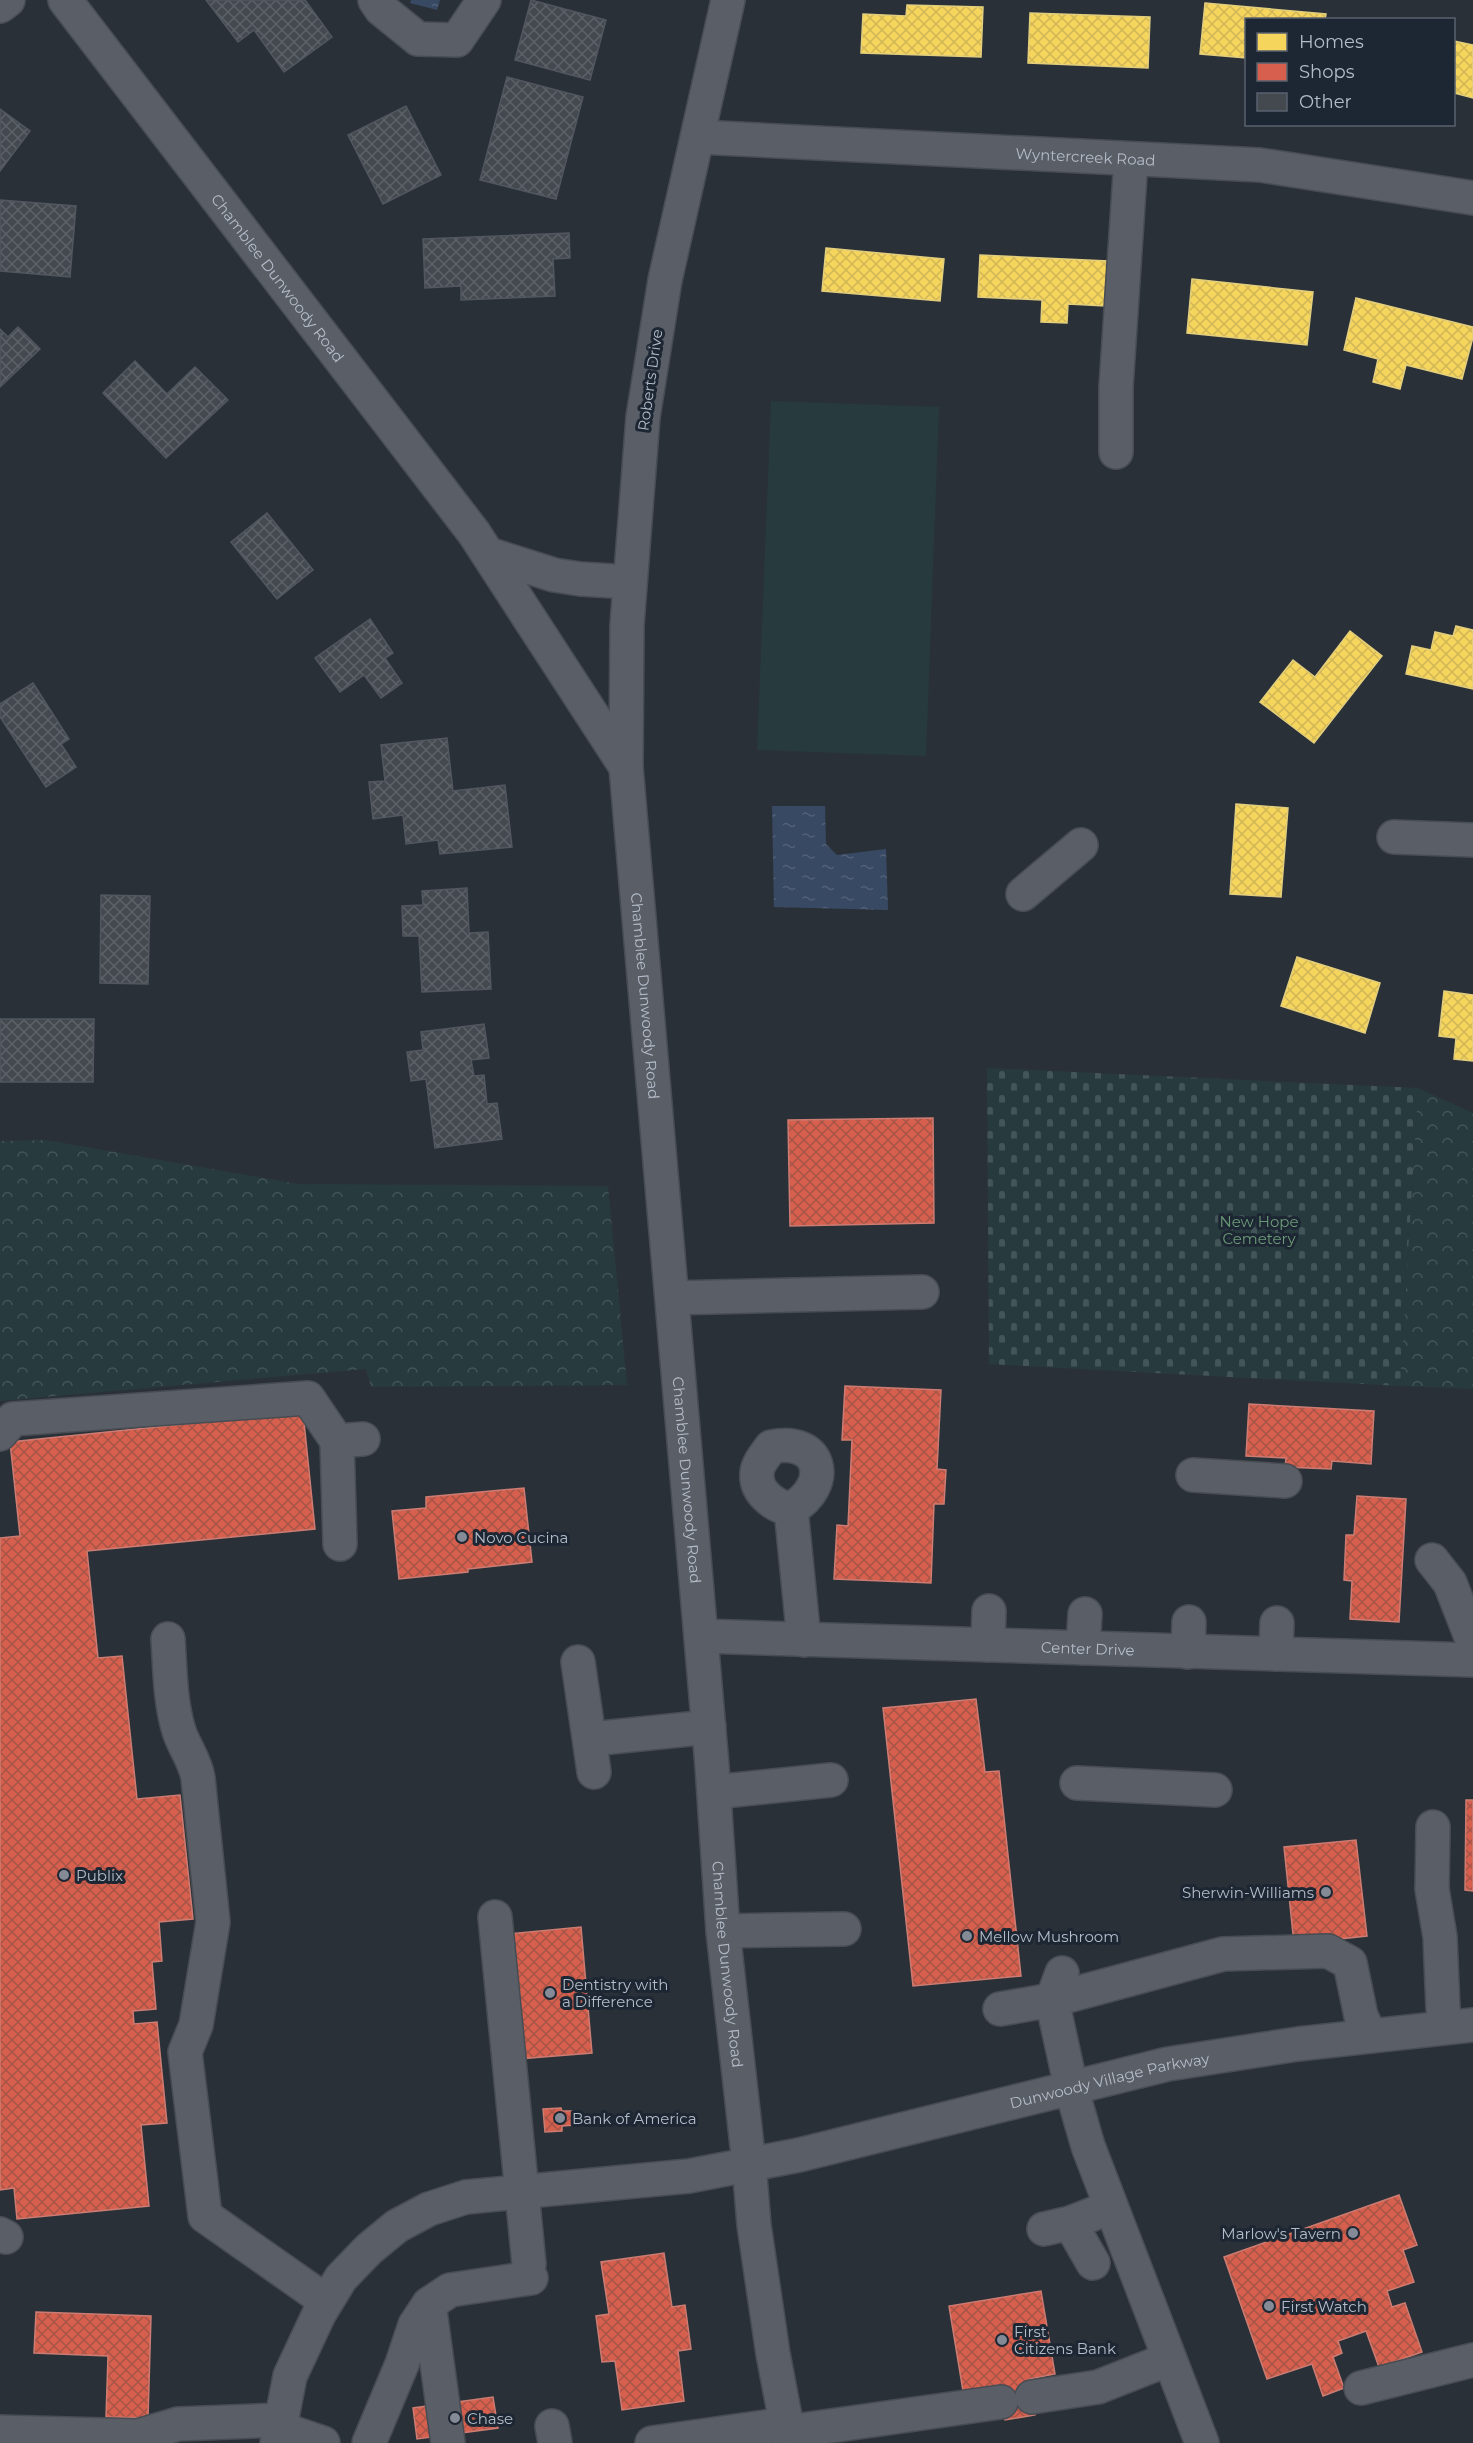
<svg xmlns="http://www.w3.org/2000/svg" width="1473" height="2443" font-family="Montserrat,sans-serif">
	<defs>
		<pattern id="forest-crowns" width="20" height="18" patternUnits="userSpaceOnUse" patternTransform="scale(1.5)"><rect width="20" height="18" fill="#273a3e"/><path d="M2 6a3 3 0 1 1 6 0M12 15a3 3 0 1 1 6 0" fill="none" stroke="#445559"/></pattern>
		<pattern id="cemetery-stones" width="16" height="16" patternUnits="userSpaceOnUse" patternTransform="scale(1.5)"><rect width="16" height="16" fill="#273a3e"/><path d="M2 7V4a2 2 0 0 1 4 0v3zM10 15v-3a2 2 0 0 1 4 0v3z" fill="#445559"/></pattern>
		<pattern id="water-ripples" width="26" height="14" patternUnits="userSpaceOnUse" patternTransform="scale(1.5)"><rect width="26" height="14" fill="#384963"/><path d="M2 4q2-2 4 0t4 0M15 11q2-2 4 0t4 0" fill="none" stroke="#526178"/></pattern>
		<pattern id="homes-cross-hatch" width="8" height="8" patternUnits="userSpaceOnUse" patternTransform="scale(1.5)"><rect width="8" height="8" fill="#f6d55c"/><path d="M0 0l8 8M0 8l8-8" fill="none" stroke="#d0b656"/></pattern>
		<pattern id="shops-cross-hatch" width="8" height="8" patternUnits="userSpaceOnUse" patternTransform="scale(1.5)"><rect width="8" height="8" fill="#d6604d"/><path d="M0 0l8 8M0 8l8-8" fill="none" stroke="#a65448"/></pattern>
		<pattern id="building-cross-hatch" width="8" height="8" patternUnits="userSpaceOnUse" patternTransform="scale(1.5)"><rect width="8" height="8" fill="#444950"/><path d="M0 0l8 8M0 8l8-8" fill="none" stroke="#5d6168"/></pattern>
	</defs>
	<rect width="100%" height="100%" fill="#2a3038"/>
	<!-- forest -->
	<g fill="url(#forest-crowns)">
		<polygon points="1418,1088 1473,1113 1473,1389 1400,1386"/>
		<polygon points="46,1140 298,1184 608,1186 627,1385 371,1387 366,1369 0,1401 0,1141"/>
	</g>
	<!-- cemetery -->
	<polygon fill="url(#cemetery-stones)" points="987,1068 1418,1088 1400,1386 989,1364"/>
	<!-- garden -->
	<polygon fill="#273a3e" points="771,401 939,407 926,756 757,750"/>
	<!-- water -->
	<g fill="url(#water-ripples)">
		<polygon points="411,0 440,0 437,10 410,3"/>
		<polygon points="772,806 825,806 826,844 837,855 886,849 888,910 774,907"/>
	</g>
	<!-- homes -->
	<g fill="url(#homes-cross-hatch)" stroke="#e2ce7d" stroke-width="1.5">
		<polygon points="1205,3 1326,14 1325,20 1246,20 1246,58 1200,54"/>
		<polygon points="907,5 983,7 981,57 861,53 863,14 906,16"/>
		<polygon points="1030,13 1150,17 1148,68 1028,63"/>
		<polygon points="1454,41 1473,45 1473,98 1454,93"/>
		<polygon points="826,248 944,259 940,301 822,291"/>
		<polygon points="980,255 1108,261 1105,306 1068,304 1067,323 1041,322 1042,300 978,297"/>
		<polygon points="1192,279 1313,292 1307,345 1187,333"/>
		<polygon points="1356,298 1473,327 1473,337 1462,379 1406,365 1400,389 1373,382 1378,359 1344,350"/>
		<polygon points="1456,626 1473,630 1473,689 1406,674 1412,646 1431,650 1435,632 1453,636"/>
		<polygon points="1350,631 1382,656 1314,743 1260,702 1293,660 1315,677"/>
		<polygon points="1236,804 1288,808 1281,897 1230,894"/>
		<polygon points="1297,957 1380,983 1365,1033 1281,1006"/>
		<polygon points="1444,991 1473,995 1473,1061 1454,1059 1456,1038 1439,1036"/>
	</g>
	<!-- shops -->
	<g fill="url(#shops-cross-hatch)" stroke="#cc7c72" stroke-width="1.5">
		<polygon points="933,1118 934,1223 790,1226 788,1120"/>
		<polygon points="845,1386 941,1390 937,1469 946,1470 944,1504 934,1504 931,1583 834,1579 837,1525 848,1526 852,1440 842,1440"/>
		<polygon points="1249,1404 1374,1411 1371,1464 1332,1461 1331,1469 1285,1467 1286,1458 1246,1456"/>
		<polygon points="303,1412 315,1529 87,1551 98,1658 122,1656 137,1799 180,1795 193,1919 159,1922 162,1961 152,1962 156,2009 133,2011 134,2024 157,2022 167,2123 141,2125 149,2206 17,2219 14,2188 0,2190 0,1538 20,1536 10,1442"/>
		<polygon points="524,1488 532,1562 468,1569 468,1572 399,1579 392,1511 426,1508 426,1497"/>
		<polygon points="1357,1496 1406,1499 1399,1622 1350,1619 1352,1581 1344,1580 1346,1535 1354,1535"/>
		<polygon points="976,1699 985,1772 999,1771 1021,1976 913,1986 883,1708"/>
		<polygon points="1466,1800 1473,1800 1473,1891 1465,1890"/>
		<polygon points="1356,1840 1367,1936 1294,1944 1284,1847"/>
		<polygon points="581,1927 592,2053 519,2059 508,1934"/>
		<polygon points="561,2108 562,2111 575,2111 575,2125 562,2126 562,2131 545,2132 543,2109"/>
		<polygon points="1399,2195 1417,2245 1403,2250 1414,2282 1387,2291 1392,2307 1405,2303 1422,2352 1379,2367 1366,2331 1338,2341 1342,2353 1333,2357 1344,2388 1323,2396 1312,2364 1267,2379 1224,2257"/>
		<polygon points="664,2253 672,2307 685,2305 691,2349 678,2351 684,2401 622,2410 615,2361 602,2362 596,2316 609,2314 601,2262"/>
		<polygon points="1041,2291 1055,2374 1029,2379 1035,2415 1005,2420 998,2385 963,2391 949,2306"/>
		<polygon points="36,2312 151,2316 148,2418 106,2417 108,2356 34,2353"/>
		<polygon points="493,2397 498,2428 417,2439 413,2408"/>
	</g>
	<!-- building -->
	<g fill="url(#building-cross-hatch)" stroke="#52575f" stroke-width="1.5">
		<polygon points="206,0 305,0 332,37 284,72 254,30 238,42"/>
		<polygon points="531,0 606,20 590,80 515,60"/>
		<polygon points="507,77 583,97 556,199 480,180"/>
		<polygon points="406,106 441,175 383,204 348,135"/>
		<polygon points="0,109 30,131 0,171"/>
		<polygon points="0,200 76,206 70,277 0,271"/>
		<polygon points="569,233 570,258 553,259 555,296 461,300 461,286 425,288 423,239"/>
		<polygon points="18,327 40,349 0,387 0,329 8,337"/>
		<polygon points="135,361 167,394 195,367 228,400 166,458 103,393"/>
		<polygon points="267,513 313,570 277,599 231,542"/>
		<polygon points="370,619 393,653 385,658 402,683 381,698 364,675 340,692 315,658"/>
		<polygon points="33,683 69,739 61,744 76,767 46,787 0,717 0,704"/>
		<polygon points="447,738 453,791 505,785 512,847 440,854 438,840 406,844 403,815 373,819 369,782 385,781 381,745"/>
		<polygon points="467,888 469,933 488,932 491,989 422,992 419,936 403,936 402,906 423,905 422,891"/>
		<polygon points="101,895 150,896 148,984 100,983"/>
		<polygon points="0,1019 94,1019 93,1082 0,1082"/>
		<polygon points="484,1024 489,1058 471,1060 474,1076 484,1075 487,1104 497,1103 502,1139 435,1148 426,1079 411,1081 407,1052 423,1050 421,1032"/>
	</g>
	<g fill="none" stroke-linecap="round" stroke-linejoin="round">
		<!-- minor casing -->
		<g stroke="#484c53" stroke-width="36">
			<g id="minor">
				<path id="s1" d="M 65,0 L 474,533 L 626,767"/>
				<polyline points="375,0 381,9 418,39 457,40 484,0"/>
				<path id="s2" d="M 728,0 L 665,280 L 643,417 L 627,625 L 626,767 L 712,1766 L 723,1931 L 749,2164 L 754,2225 L 773,2354 L 790,2443"/>
				<polyline points="0,6 8,0"/>
				<path id="s3" d="M 698,137 L 1260,165 L 1473,198"/>
				<polyline points="1116,452 1116,387 1131,159"/>
				<polyline points="488,554 554,575 580,579 629,582"/>
				<polyline points="1394,837 1473,840"/>
				<polyline points="1023,894 1081,845"/>
				<polyline points="672,1298 922,1292"/>
				<polyline points="0,1434 13,1419 308,1398 337,1441"/>
				<polyline points="1193,1475 1285,1481"/>
				<path d="M 791,1509 C 775,1507 755,1492 757,1473 C 757,1465 766,1454 771,1447 C 822,1436 833,1485 791,1509 L 804,1640"/>
				<polyline points="340,1544 337,1441 363,1439"/>
				<polyline points="1432,1560 1450,1583 1473,1642"/>
				<path id="s4" d="M 701,1636 L 1473,1660"/>
				<path d="M 168,1639 C 170,1669 170,1702 179,1731 C 184,1747 195,1760 198,1778 L 213,1922 L 196,2025 L 185,2052 L 205,2216 L 326,2301"/>
				<polyline points="988,1645 989,1611"/>
				<polyline points="1083,1648 1085,1614"/>
				<polyline points="1188,1652 1189,1622"/>
				<polyline points="1276,1654 1277,1623"/>
				<polyline points="578,1662 594,1772"/>
				<polyline points="591,1739 709,1727"/>
				<polyline points="1077,1783 1215,1790"/>
				<polyline points="714,1792 831,1780"/>
				<polyline points="1433,1827 1432,1889 1440,1937 1443,2008 1446,2027"/>
				<polyline points="495,1917 529,2264"/>
				<polyline points="723,1931 844,1929"/>
				<polyline points="1062,1973 1052,2000 1071,2087 1088,2146 1202,2443"/>
				<polyline points="1000,2009 1052,2000 1223,1954 1328,1951 1350,1963 1361,2016 1370,2035"/>
				<polyline points="1070,2223 1093,2263"/>
				<polyline points="1044,2229 1070,2223 1111,2207"/>
				<polyline points="0,2234 6,2237"/>
				<polyline points="429,2304 448,2443"/>
				<polyline points="1361,2388 1473,2360"/>
				<polyline points="1032,2397 1098,2387 1169,2359"/>
				<polyline points="552,2426 555,2443"/>
				<polyline points="279,2428 323,2443"/>
				<polyline points="0,2432 138,2436 178,2424 281,2420"/>
				<polyline points="787,2432 1001,2402"/>
				<path id="s5" d="M 277,2443 L 290,2376 L 319,2314 L 341,2278 L 369,2249 L 397,2226 L 429,2209 L 466,2197 L 689,2176 L 799,2155 L 1168,2064 L 1298,2044 L 1473,2025"/>
				<polyline points="369,2443 402,2364 415,2325 429,2304 450,2290 531,2278"/>
				<polyline points="652,2443 786,2424"/>
			</g>
		</g>
		<!-- minor -->
		<use href="#minor" stroke="#5a5e66" stroke-width="33"/>
	</g>
	<!-- markers -->
	<g fill="#848b96" stroke="#1d2633" stroke-width="2">
		<circle cx="462" cy="1537" r="6"/>
		<circle cx="64" cy="1875" r="6"/>
		<circle cx="1326" cy="1892" r="6"/>
		<circle cx="967" cy="1936" r="6"/>
		<circle cx="550" cy="1993" r="6"/>
		<circle cx="560" cy="2118" r="6"/>
		<circle cx="1353" cy="2233" r="6"/>
		<circle cx="1269" cy="2306" r="6"/>
		<circle cx="1002" cy="2340" r="6"/>
		<circle cx="455" cy="2418" r="6"/>
	</g>
	<g text-anchor="middle" dominant-baseline="central" stroke-width="6" stroke-linejoin="round" paint-order="stroke">
		<!-- street labels -->
		<g font-size="15" fill="#b4bcc9" stroke="#1d2633">
			<text stroke="none"><textPath href="#s3" startOffset="388">Wyntercreek Road</textPath></text>
			<text stroke="none"><textPath href="#s1" startOffset="350">Chamblee Dunwoody Road</textPath></text>
			<text transform="translate(650 380) rotate(-82)">Roberts Drive</text>
			<text stroke="none"><textPath href="#s2" startOffset="1006">Chamblee Dunwoody Road</textPath></text>
			<text stroke="none"><textPath href="#s2" startOffset="1492">Chamblee Dunwoody Road</textPath></text>
			<text stroke="none"><textPath href="#s4" startOffset="387">Center Drive</textPath></text>
			<text stroke="none"><textPath href="#s2" startOffset="1978">Chamblee Dunwoody Road</textPath></text>
			<text stroke="none"><textPath href="#s5" startOffset="986">Dunwoody Village Parkway</textPath></text>
		</g>
		<!-- park labels -->
		<g font-size="15" fill="#6b9a76" stroke="#1d2633">
			<text x="1259" y="1221">New Hope<tspan x="1259" dy="17">Cemetery</tspan></text>
		</g>
		<!-- poi labels -->
		<g font-size="15" fill="#b4bcc9" stroke="#1d2633" text-anchor="start">
			<text x="474" y="1537">Novo Cucina</text>
			<text x="76" y="1875">Publix</text>
			<text x="1314" y="1892" text-anchor="end">Sherwin-Williams</text>
			<text x="979" y="1936">Mellow Mushroom</text>
			<text x="562" y="1984">Dentistry with<tspan x="562" dy="17">a Difference</tspan></text>
			<text x="572" y="2118">Bank of America</text>
			<text x="1341" y="2233" text-anchor="end">Marlow's Tavern</text>
			<text x="1281" y="2306">First Watch</text>
			<text x="1014" y="2331">First<tspan x="1014" dy="17">Citizens Bank</tspan></text>
			<text x="467" y="2418">Chase</text>
		</g>
	</g>
	<!-- legend -->
	<rect x="1245" y="18" width="210" height="108" fill="#1d2633" stroke="#59626f" stroke-width="1.5"/>
	<rect x="1257" y="33" width="30" height="18" fill="#f6d55c" stroke="#59626f" stroke-width="1.5"/>
	<text x="1299" y="48" font-size="18" fill="#b4bcc9">Homes</text>
	<rect x="1257" y="63" width="30" height="18" fill="#d6604d" stroke="#59626f" stroke-width="1.5"/>
	<text x="1299" y="78" font-size="18" fill="#b4bcc9">Shops</text>
	<rect x="1257" y="93" width="30" height="18" fill="#444950" stroke="#59626f" stroke-width="1.5"/>
	<text x="1299" y="108" font-size="18" fill="#b4bcc9">Other</text>
</svg>
